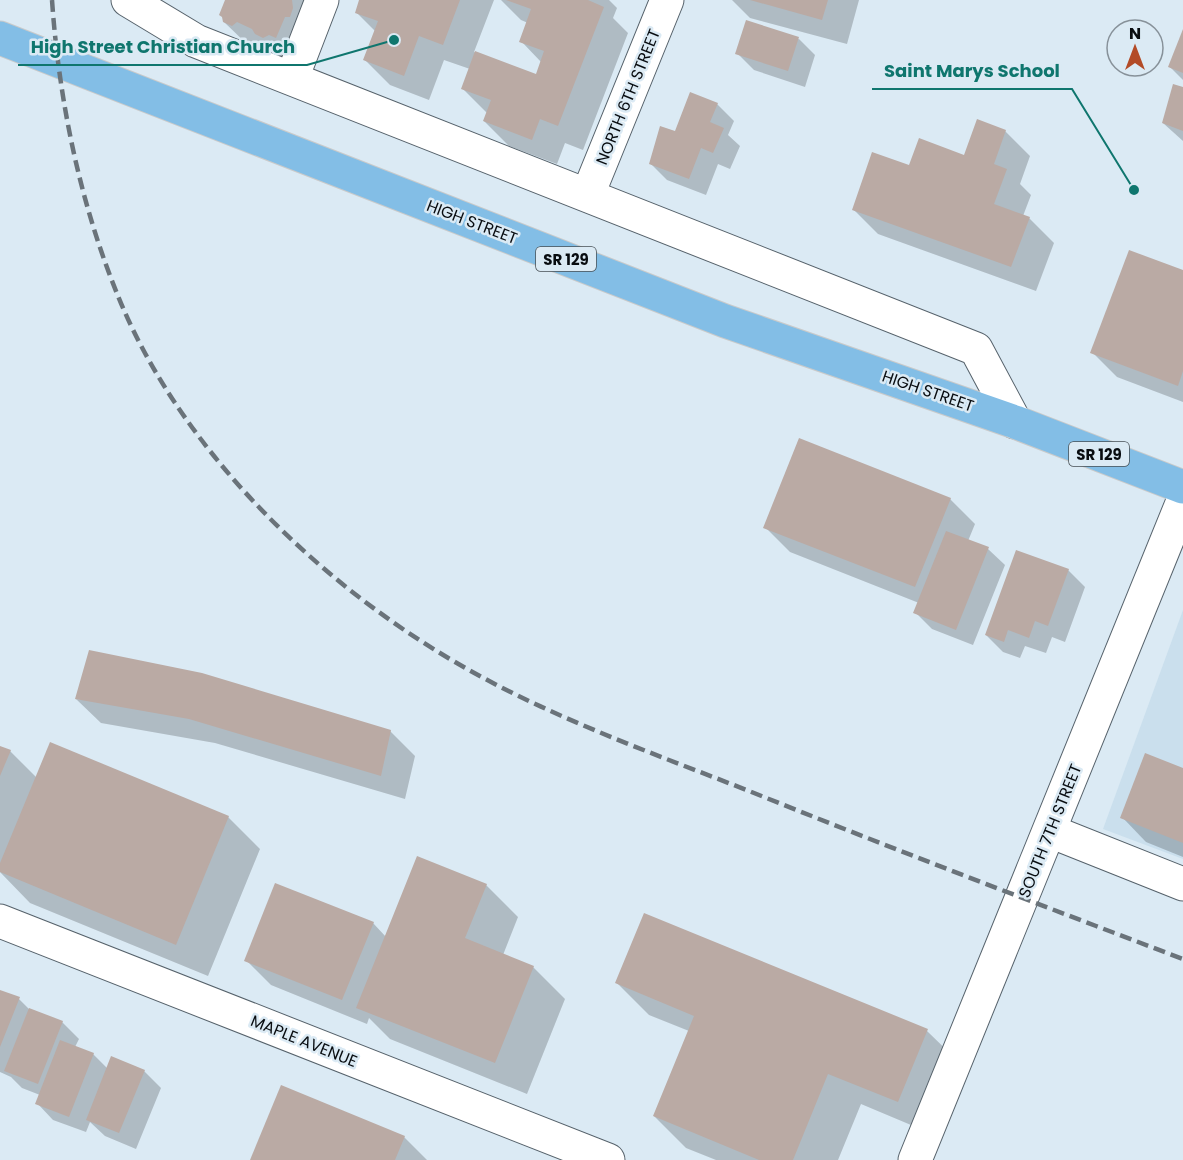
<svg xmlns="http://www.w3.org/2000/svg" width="1183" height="1160" font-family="Poppins,sans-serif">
	<rect width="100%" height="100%" fill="#dbeaf4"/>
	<!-- built -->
	<polygon fill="#cadfed" points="1183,610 1183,859 1103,829"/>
	<!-- shadow -->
	<g fill="#0003">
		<polygon points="226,0 327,0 282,59 274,51 263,46 257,50 250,47 224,22"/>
		<polygon points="361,0 494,0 474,52 537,76 542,63 521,41 528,23 521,20 501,0 609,0 617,8 613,18 628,33 583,150 565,143 557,164 509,146 484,121 487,113 462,88 470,69 444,60 429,100 390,85 365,60 376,32 356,12"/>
		<polygon points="732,0 859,0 847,44 750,18"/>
		<polygon points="1183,33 1183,80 1170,67"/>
		<polygon points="799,39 815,55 805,87 754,70 737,53"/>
		<polygon points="1183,88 1183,141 1163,123"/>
		<polygon points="717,104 734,121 728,135 740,146 730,169 718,164 706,195 667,180 650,163 676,133"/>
		<polygon points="1005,131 1030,156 1020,184 1031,195 1023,216 1029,218 1054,243 1036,291 878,234 853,209 910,167 965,157"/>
		<polygon points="1183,272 1183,402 1117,377 1092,352"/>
		<polygon points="950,499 975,524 968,541 988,549 1005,565 973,645 932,629 915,612 919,603 790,552 765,527"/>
		<polygon points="1068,570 1085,587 1065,642 1052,637 1046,653 1025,646 1020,658 1003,652 986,635"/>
		<polygon points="76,699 390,731 415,756 405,799 215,743 101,723"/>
		<polygon points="0,747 10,751 37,778 228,817 260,849 208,976 30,903 0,872"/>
		<polygon points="1183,770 1183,857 1146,842 1122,817"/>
		<polygon points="486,885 518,917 503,955 533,967 565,999 527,1094 390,1039 369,1018 367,1024 271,985 246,960 373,923 386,937"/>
		<polygon points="645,915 927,1031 960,1063 930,1133 861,1104 838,1160 716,1160 686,1148 654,1116 689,1031 649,1015 617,983"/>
		<polygon points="0,991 19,999 30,1010 62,1022 79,1039 75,1047 93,1054 108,1069 144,1071 161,1088 136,1149 105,1136 90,1122 86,1132 53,1120 37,1103 40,1095 22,1088 11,1077 0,1072"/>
		<polygon points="404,1137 427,1160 252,1160"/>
	</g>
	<!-- building -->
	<g fill="#baaaa4">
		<polygon points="225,0 292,0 293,8 290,17 285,17 276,38 269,35 263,38 255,34 252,29 237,22 232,26 223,22 222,17 219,15"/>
		<polygon points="359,0 460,0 443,45 419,36 404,76 363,60 378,21 355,13"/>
		<polygon points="506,0 588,0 604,7 558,126 540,119 532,140 483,121 491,100 461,89 475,51 536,74 544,51 519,42 531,9"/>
		<polygon points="750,0 828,0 822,20"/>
		<polygon points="746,20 799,37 788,71 735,54"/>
		<polygon points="1183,29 1183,73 1168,67"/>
		<polygon points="1173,84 1183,87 1183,131 1162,123"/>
		<polygon points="690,92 718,103 710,122 724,128 713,153 701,148 689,179 649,164 660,126 675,131"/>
		<polygon points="977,119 1006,130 994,164 1007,169 994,204 1030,217 1011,267 852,210 872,152 909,165 919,138 964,155"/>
		<polygon points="1129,250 1183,270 1183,371 1178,386 1090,353"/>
		<polygon points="799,438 951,498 915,587 763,528"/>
		<polygon points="946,531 989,547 956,630 913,613"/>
		<polygon points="1016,550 1069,569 1048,626 1035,621 1029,638 1008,630 1004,642 985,635"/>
		<polygon points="89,650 202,673 391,730 381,776 189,719 75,699"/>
		<polygon points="50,742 229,816 176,945 0,872 0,863"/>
		<polygon points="0,746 11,750 0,776"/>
		<polygon points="1145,753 1183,768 1183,843 1120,818"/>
		<polygon points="417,856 487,884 465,938 534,966 495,1063 356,1008"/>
		<polygon points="275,883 374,922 342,1000 244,961"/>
		<polygon points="644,913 928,1029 898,1102 828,1074 793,1160 759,1160 653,1116 694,1016 615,983"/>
		<polygon points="0,990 20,997 0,1047"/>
		<polygon points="29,1008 63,1021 38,1084 4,1071"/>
		<polygon points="60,1040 94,1053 69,1117 35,1104"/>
		<polygon points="111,1056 145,1070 119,1133 86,1120"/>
		<polygon points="281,1085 405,1136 395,1160 250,1160"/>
	</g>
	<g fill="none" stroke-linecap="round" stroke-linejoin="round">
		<!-- minor casing -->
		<g stroke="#56626b" stroke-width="35">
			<g id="minor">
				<polyline points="292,78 322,0"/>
				<polyline points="588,194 667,0"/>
				<polyline points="1050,831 1183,884"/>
				<polyline points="915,1160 1183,501"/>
			</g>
		</g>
		<!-- tertiary casing -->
		<g stroke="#56626b" stroke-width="35">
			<g id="tertiary">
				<polyline points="128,0 196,41 976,349 1015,422"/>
				<polyline points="0,921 608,1160"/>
			</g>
		</g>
		<!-- trunk casing -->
		<g stroke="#c9caca" stroke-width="35">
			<polyline id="trunk" points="0,38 725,321 1015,422 1183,487"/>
		</g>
		<!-- minor -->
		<use href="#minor" stroke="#fff" stroke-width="33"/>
		<!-- tertiary -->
		<use href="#tertiary" stroke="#fff" stroke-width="33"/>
		<!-- trunk -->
		<use href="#trunk" stroke="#83bee6" stroke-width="33"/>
		<!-- rail -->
		<path stroke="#6a737a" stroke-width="4.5" stroke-dasharray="12 6" stroke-linecap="butt" d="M 52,0 C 59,101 80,203 118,296 C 181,452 324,589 469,670 C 558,720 655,754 749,791 C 893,849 1038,904 1183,959"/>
	</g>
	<g text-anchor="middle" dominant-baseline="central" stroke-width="5" stroke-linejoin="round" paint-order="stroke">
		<!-- shield labels -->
		<g fill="#dbeaf4" stroke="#474f54" stroke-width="1.5">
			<rect x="536" y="247" width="60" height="24" rx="4.5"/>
			<rect x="1069" y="442" width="60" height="24" rx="4.5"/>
		</g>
		<g font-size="15" font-weight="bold" fill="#080c10">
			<text x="566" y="259">SR 129</text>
			<text x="1099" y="454">SR 129</text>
		</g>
		<!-- street labels -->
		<g font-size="16" fill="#080c10" stroke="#dbeaf4">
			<text transform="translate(628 97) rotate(-68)">NORTH 6TH STREET</text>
			<text transform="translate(472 222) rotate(21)">HIGH STREET</text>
			<text transform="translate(928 391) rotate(19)">HIGH STREET</text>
			<text transform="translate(1050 831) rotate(-68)">SOUTH 7TH STREET</text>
			<text transform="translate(304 1041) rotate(22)">MAPLE AVENUE</text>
		</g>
	</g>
	<!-- callouts -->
	<path fill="none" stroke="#0f766e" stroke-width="2" d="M394 40L307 65H18M1134 190L1072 89H872"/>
	<g fill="#0f766e" stroke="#dbeaf4" stroke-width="2">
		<circle cx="394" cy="40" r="6"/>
		<circle cx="1134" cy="190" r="6"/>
	</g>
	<g font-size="18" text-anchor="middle" font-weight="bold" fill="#0f766e" stroke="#dbeaf4" stroke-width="5" stroke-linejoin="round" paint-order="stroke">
		<text x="163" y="53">High Street Christian Church</text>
		<text x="972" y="77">Saint Marys School</text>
	</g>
	<!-- north arrow -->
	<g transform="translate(1135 48)"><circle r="28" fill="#dbeaf4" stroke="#879199" stroke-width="1.5"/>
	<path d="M0-4.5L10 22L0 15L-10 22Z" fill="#b34b27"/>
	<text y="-9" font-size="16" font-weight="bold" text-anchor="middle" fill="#080c10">N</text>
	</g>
</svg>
